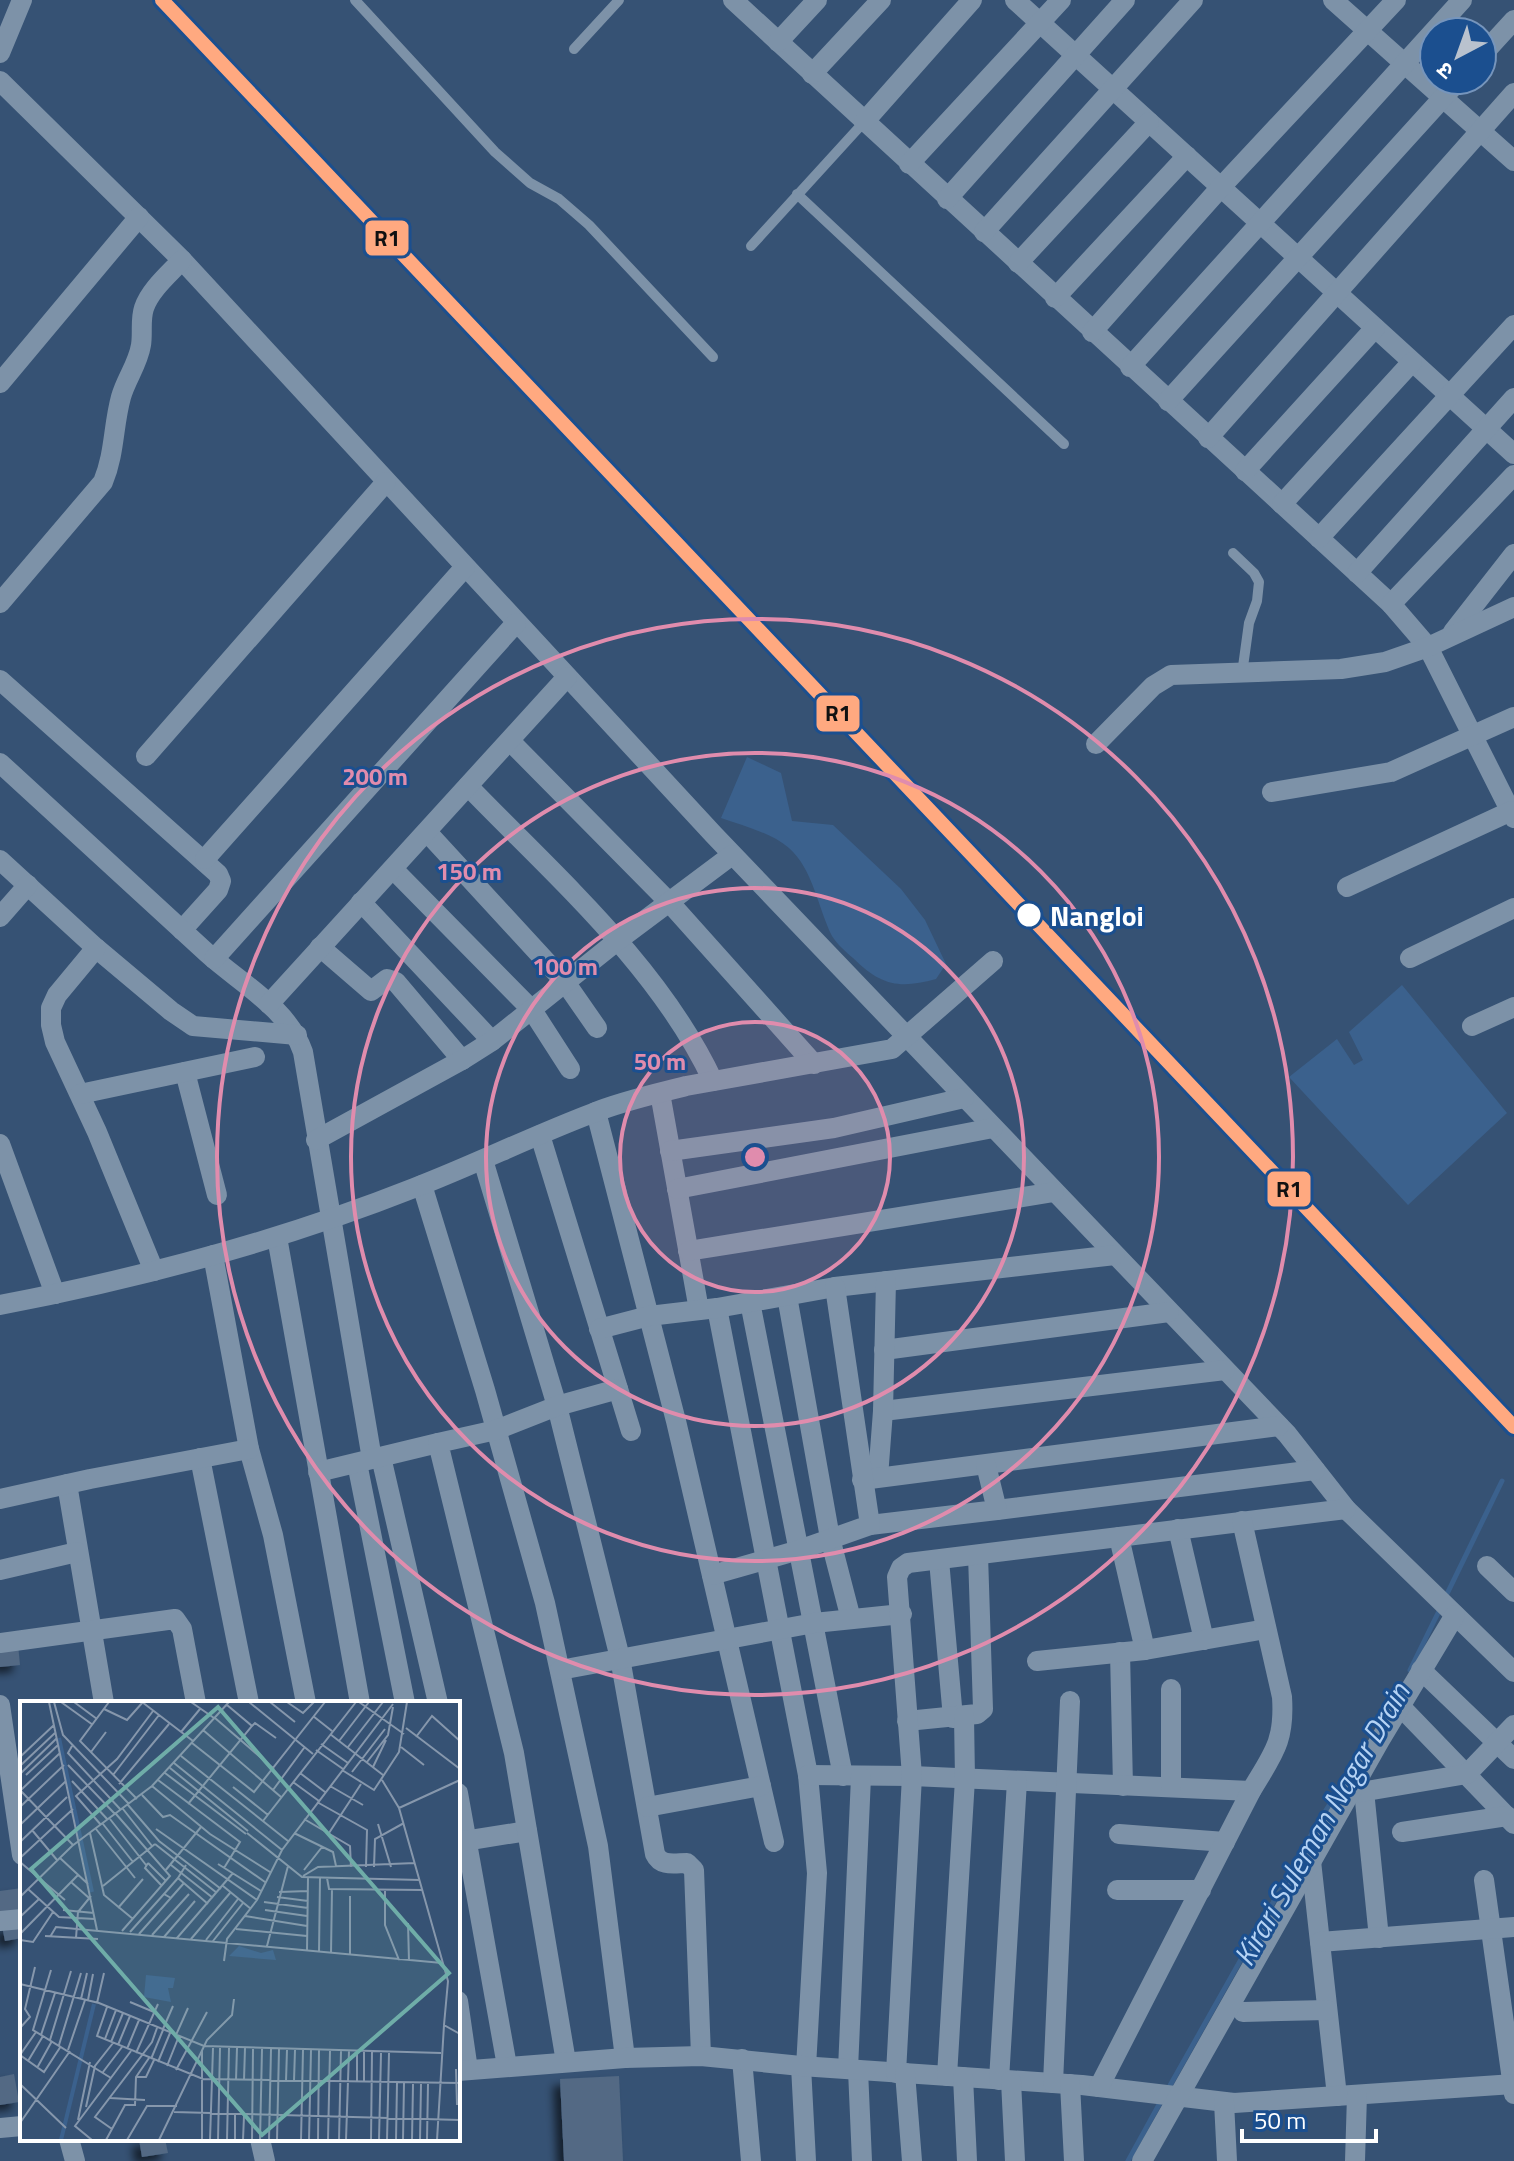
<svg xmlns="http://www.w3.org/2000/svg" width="1514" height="2161" font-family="'Titillium Web','Noto Sans Devanagari',sans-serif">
	<defs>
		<filter id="shadow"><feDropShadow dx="-7" dy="7" stdDeviation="4" flood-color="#0009"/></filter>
	</defs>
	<rect width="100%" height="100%" fill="#365274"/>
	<!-- water -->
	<g fill="#3b618d">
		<path d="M 747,757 L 781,773 L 792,821 L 833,825 L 901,889 L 925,920 L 946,964 L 936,979 C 900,989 881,986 853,958 C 846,952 837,944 832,936 C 818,908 813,869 789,848 C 770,832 743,826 721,818 Z"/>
		<polygon points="1402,985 1507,1113 1408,1205 1289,1077 1337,1039 1354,1065 1363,1060 1349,1032"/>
	</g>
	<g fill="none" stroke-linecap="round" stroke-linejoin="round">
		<!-- stream -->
		<g stroke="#3b618d" stroke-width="5">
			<polyline points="1445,1598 1502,1481"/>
			<polyline points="1410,1670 1441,1607"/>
			<polyline points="1168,2089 1319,1821 1357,1762"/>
			<polyline points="1128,2161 1161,2101"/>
		</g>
	</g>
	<!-- building -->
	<g fill="#526984" filter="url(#shadow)">
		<polygon points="18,1644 20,1665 0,1667 0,1645"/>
		<polygon points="22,1888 22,1913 0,1916 0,1891"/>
		<polygon points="22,1923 22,1938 5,1941 2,1926"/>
		<polygon points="14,2074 19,2102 0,2105 0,2077"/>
		<polygon points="619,2076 623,2161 564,2161 560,2079"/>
		<polygon points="139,2139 165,2139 168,2153 142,2157"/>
	</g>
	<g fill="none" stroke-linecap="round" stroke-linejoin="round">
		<!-- lane -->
		<g stroke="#7d92a8" stroke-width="10">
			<polyline points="355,0 495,152 530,183 559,199 589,225 713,357"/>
			<polyline points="574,49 619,0"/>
			<polyline points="797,194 1064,444"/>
			<polyline points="751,246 864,122"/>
			<polyline points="1233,553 1254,573 1259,582 1257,601 1249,623 1242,674"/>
		</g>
		<!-- street -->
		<g stroke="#7d92a8" stroke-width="20">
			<polyline points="733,0 1391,604 1428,647 1514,818"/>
			<polyline points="1015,0 1514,454"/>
			<polyline points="1333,0 1514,161"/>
			<polyline points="778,42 817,0"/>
			<polyline points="0,53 22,0"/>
			<polyline points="1482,55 1514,20"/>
			<polyline points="812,74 881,0"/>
			<polyline points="0,81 182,260 714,835 1287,1434 1346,1509 1514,1672"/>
			<polyline points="864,122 972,0"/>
			<polyline points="909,164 1061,0"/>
			<polyline points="947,199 1125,0"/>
			<polyline points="984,232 1193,0"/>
			<polyline points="1018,263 1149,122"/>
			<polyline points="1055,298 1187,156"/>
			<polyline points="1092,332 1221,187 1396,0"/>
			<polyline points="1130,367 1462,0"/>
			<polyline points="0,383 139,217"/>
			<polyline points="1168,401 1459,80"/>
			<polyline points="1208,438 1514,93"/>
			<polyline points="1245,471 1375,328"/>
			<polyline points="1282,504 1412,362"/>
			<polyline points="1319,538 1514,325"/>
			<polyline points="1357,573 1514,398"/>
			<path d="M 0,603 L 103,482 C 115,453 113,426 121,397 C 126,379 138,364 141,345 C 143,333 140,320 144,308 C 150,290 169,274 182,260"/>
			<polyline points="1391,604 1514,475"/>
			<polyline points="1453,632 1514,554"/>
			<polyline points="0,680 218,874 221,881 218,890 182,930"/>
			<polyline points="510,741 670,903 814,1064"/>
			<polyline points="1096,744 1153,686 1171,675 1341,669 1385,662 1428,647 1514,607"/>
			<polyline points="146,756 386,482"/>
			<path d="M 0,763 C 69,826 138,889 207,953 C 240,983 288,1008 303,1052 L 372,1459"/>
			<path d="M 468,786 C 556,877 659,966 713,1081"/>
			<polyline points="1272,792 1391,772 1514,717"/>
			<polyline points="427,832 565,982 597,1028"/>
			<polyline points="205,859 465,567"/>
			<polyline points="0,860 96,948 171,1011 193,1026 297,1035"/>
			<polyline points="393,869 532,1010 570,1069"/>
			<polyline points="1347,887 1511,811"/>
			<polyline points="361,902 492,1041"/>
			<polyline points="0,917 28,885"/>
			<polyline points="320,947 371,991 387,979 396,982 462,1060"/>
			<polyline points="96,948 57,995 51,1008 51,1025 55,1042 97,1132 154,1271"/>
			<polyline points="1410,958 1514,908"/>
			<polyline points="214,959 516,623"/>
			<polyline points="269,1004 567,677"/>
			<polyline points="1472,1026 1514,1007"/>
			<polyline points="185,1072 217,1195"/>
			<polyline points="660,1093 699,1310"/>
			<polyline points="80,1094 255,1057"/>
			<polyline points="596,1112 676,1421 774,1842"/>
			<polyline points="540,1135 631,1431"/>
			<polyline points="316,1140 462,1060 492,1041 617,941 732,855"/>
			<polyline points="0,1144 55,1294"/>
			<polyline points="670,1151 834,1128 964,1098"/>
			<path d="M 483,1160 L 557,1406 L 620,1658 L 655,1854 C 661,1867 675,1863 687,1863 L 694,1870 L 701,2056"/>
			<polyline points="422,1185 485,1390 545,1603 598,1846 625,2058"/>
			<polyline points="677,1189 993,1128"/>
			<polyline points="277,1237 360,1703"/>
			<polyline points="688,1251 1054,1192"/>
			<polyline points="213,1255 249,1449 273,1535 306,1703"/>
			<polyline points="787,1296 830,1538 851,1619"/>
			<polyline points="750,1302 843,1776"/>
			<path d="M 0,1305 C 141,1278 280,1241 414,1188 C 474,1165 532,1136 593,1113 C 622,1101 655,1094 686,1086 L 892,1049 L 993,961"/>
			<polyline points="717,1308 808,1775 817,1873 806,2067"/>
			<polyline points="599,1329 649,1316 717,1308 835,1287 1115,1255"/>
			<polyline points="884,1350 1169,1312"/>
			<polyline points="883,1411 1225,1370"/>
			<polyline points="381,1457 438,1703"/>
			<polyline points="200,1458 249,1703"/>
			<polyline points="357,1463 405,1703"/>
			<polyline points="318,1472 438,1443"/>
			<polyline points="878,1477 883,1411 886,1281"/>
			<polyline points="862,1480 1279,1426"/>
			<polyline points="67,1484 104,1703"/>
			<polyline points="0,1499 90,1479 249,1449"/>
			<polyline points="997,1510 1315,1470"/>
			<polyline points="870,1525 997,1510 986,1465"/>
			<polyline points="1178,1529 1204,1640"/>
			<polyline points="1119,1537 1145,1650"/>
			<polyline points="939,1560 953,1718"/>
			<polyline points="1487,1566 1514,1592"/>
			<polyline points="0,1570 77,1552"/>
			<polyline points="712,1575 799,1550 870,1525 835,1287"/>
			<polyline points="0,1643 175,1619 182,1629 196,1703"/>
			<polyline points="1120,1652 1123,1786"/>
			<polyline points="1037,1661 1145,1650 1266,1629"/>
			<polyline points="560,1670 814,1623 902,1614"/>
			<polyline points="1421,1670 1514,1759"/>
			<polyline points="0,1705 22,1855"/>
			<polyline points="1400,1706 1514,1824"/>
			<polyline points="907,1721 977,1714 983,1709 978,1555"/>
			<polyline points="808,1775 912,1776 1251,1791"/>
			<polyline points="1171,1787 1171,1689"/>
			<polyline points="1364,1791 1379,1938"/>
			<polyline points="458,1793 507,2066"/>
			<polyline points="1349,1794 1467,1774 1514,1725"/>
			<polyline points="647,1807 761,1786"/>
			<polyline points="1402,1832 1507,1816"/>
			<polyline points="1119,1834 1225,1842"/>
			<polyline points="458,1842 527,1831"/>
			<polyline points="1311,1861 1337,2096"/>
			<polyline points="1484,1880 1514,2094"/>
			<polyline points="1117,1890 1201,1890"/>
			<polyline points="0,1921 22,1919"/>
			<polyline points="1320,1942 1514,1927"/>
			<polyline points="458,2001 468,2070"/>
			<polyline points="1243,2012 1327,2010"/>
			<polyline points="742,2059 751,2161"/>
			<polyline points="566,2062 514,1753 438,1443 496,1430 557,1406 618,1389"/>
			<polyline points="801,2066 806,2161"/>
			<polyline points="848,2069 861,1777"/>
			<polyline points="858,2070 862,2161"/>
			<polyline points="458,2071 625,2058 701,2056 801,2066 1082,2085 1234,2103 1514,2084"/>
			<polyline points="896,2073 912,1776 897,1577 901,1568 908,1563 1346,1509"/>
			<polyline points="905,2073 912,2161"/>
			<polyline points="947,2076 965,1779 964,1716"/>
			<polyline points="963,2077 967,2161"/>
			<polyline points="999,2080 1017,1781"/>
			<polyline points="1011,2081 1015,2161"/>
			<polyline points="1053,2083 1070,1701"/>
			<polyline points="1070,2084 1074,2161"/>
			<path d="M 1099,2087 L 1251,1791 C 1273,1754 1285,1742 1282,1697 L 1242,1521"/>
			<polyline points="1224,2102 1227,2161"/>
			<polyline points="0,2128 22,2126"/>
			<polyline points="69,2139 75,2161"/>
			<polyline points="260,2139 265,2161"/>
			<polyline points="1142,2161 1380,1740 1455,1615"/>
			<polyline points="1355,2161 1357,2095"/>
		</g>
		<!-- rail-1 casing -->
		<g stroke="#1b4f8f" stroke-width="20">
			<polyline id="rail-1" points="162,0 1514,1427"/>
		</g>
		<!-- rail-1 -->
		<use href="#rail-1" stroke="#ffa980" stroke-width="14"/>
	</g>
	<!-- distance rings -->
	<circle cx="755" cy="1157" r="135" fill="#e08cad" fill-opacity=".12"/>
	<g fill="none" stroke="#e08cad" stroke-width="4">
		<circle cx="755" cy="1157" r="135"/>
		<circle cx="755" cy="1157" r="269"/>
		<circle cx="755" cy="1157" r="404"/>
		<circle cx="755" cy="1157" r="538"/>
	</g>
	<!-- markers -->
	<circle fill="#fff" stroke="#1b4f8f" stroke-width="3" cx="1029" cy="915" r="13"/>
	<g text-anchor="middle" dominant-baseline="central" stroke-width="6" stroke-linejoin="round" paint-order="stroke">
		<!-- stop labels -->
		<g font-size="28" font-weight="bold" fill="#fff" stroke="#1b4f8f" text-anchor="start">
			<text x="1050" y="915">Nangloi</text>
		</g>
		<!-- water labels -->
		<g font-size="30" font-style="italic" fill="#b5d3f5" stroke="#1b4f8f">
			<text transform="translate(1321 1824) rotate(-60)">Kirari Suleman Nagar Drain</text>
		</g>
	</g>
	<!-- overview -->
	<g transform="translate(20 1701)">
		<rect width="440" height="440" fill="#365274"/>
		<path d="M 219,245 L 241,252 L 253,249 L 256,259 L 209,255 ZM 126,274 L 155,277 L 153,287 L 148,287 L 151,301 L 124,296 Z" fill="#3b618d"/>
		<path fill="none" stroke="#3b618d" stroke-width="4" d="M 39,37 L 72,191M 41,439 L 74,303"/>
		<path fill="none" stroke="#8697ac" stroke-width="2" d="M 29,1 L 77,229M 34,1 L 43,34 L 109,103M 41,1 L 73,24M 54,1 L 77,18M 89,1 L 60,40 L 117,98M 122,1 L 173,40M 171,1 L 194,17M 229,1 L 293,53M 250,1 L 275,21M 267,1 L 283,12 L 294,1M 339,1 L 384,33M 84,8 L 107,19 L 123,1M 293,15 L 312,30M 195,17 L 254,68M 232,25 L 235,22 L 256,37M 386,27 L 440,68M 183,29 L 261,96M 161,31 L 180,8M 310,33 L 363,74M 396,36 L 412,15 L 440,40M 319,40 L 349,1M 172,42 L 234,91 L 305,1M 301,43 L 328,62M 52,45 L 48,52 L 101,109M 328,46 L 363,1M 381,46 L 404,64M 296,49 L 323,68M 71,51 L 86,31M 161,55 L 268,140M 0,56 L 34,24M 347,61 L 368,34 L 373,6M 154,62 L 262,149M 48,64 L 95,113M 0,65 L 36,31M 353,66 L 366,39M 150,67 L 228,130M 322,69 L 354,89 L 379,51 L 387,1M 332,71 L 365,28M 145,72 L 226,133M 280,72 L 305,91M 0,73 L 37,37M 6,74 L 38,44M 93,74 L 139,14M 138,79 L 220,141 L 204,167M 362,79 L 379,107 L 428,280 L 424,324 L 440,333M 52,80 L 88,119M 273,81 L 299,100M 99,83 L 149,23M 132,85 L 190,133 L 250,171M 310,85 L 343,104M 213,86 L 248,114M 0,89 L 53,144M 1,89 L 40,52M 253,89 L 284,47M 122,94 L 143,116 L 150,114 L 245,181M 297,101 L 347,129 L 346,166M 168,103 L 232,25 L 207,4M 108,104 L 139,140 L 201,188M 0,106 L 44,64M 379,107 L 440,79M 103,108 L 132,145M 96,113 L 150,175 L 102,230M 90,118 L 126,164M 284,118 L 330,145 L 331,166M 243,120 L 336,1M 83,123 L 113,161M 358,123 L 371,166M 0,124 L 46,80M 81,124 L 56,95 L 97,58 L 133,10M 76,128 L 115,177M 136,128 L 237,199M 12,129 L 37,159M 70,132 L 84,194 L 113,218M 227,132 L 282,176 L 400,179M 274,132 L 313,151 L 316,165M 309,132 L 341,83M 0,141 L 47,96M 135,143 L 197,192M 0,157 L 53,108M 40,157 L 68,183M 0,161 L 45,199M 128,162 L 125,167 L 142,185M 128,162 L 146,180M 198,163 L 241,190M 151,164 L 193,197M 166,164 L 158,177 L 188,203M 354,166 L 355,138 L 384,122M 284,169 L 302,146M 145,170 L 181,126M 283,175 L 298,166 L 395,162M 307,177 L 309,188 L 403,189M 51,181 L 69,197M 83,185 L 135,143M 203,185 L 231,208M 8,188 L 39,216 L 75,218M 365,188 L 365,224 L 379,259M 259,191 L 288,190M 0,196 L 52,145 L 132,85 L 209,1M 257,196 L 288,200M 151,197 L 144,193 L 158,177M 244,201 L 288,207M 98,207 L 123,178M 43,209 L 74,212M 245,209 L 287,215M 225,215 L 287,225M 0,216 L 19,198M 388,222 L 389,260M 216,228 L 287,235M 110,231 L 144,193M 0,233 L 58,174M 119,233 L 164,182M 132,234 L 169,193M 25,235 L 78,238M 30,236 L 36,226 L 422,262M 144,236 L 175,200M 56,237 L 58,211 L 71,195M 157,237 L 213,172M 171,238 L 210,192M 0,239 L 13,241 L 33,211M 186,239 L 218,198M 193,240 L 223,202M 247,245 L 268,165M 287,249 L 288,177M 299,251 L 300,177M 311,252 L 312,188M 330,254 L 330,195M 204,260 L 207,238 L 237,199 L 262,149 L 373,3M 31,269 L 13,329 L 91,377M 0,283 L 79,302 L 184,345 L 421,352M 61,298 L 67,272M 68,299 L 73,273M 110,301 L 134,311M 77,302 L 84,272M 87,306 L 77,335 L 183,378 L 440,382M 0,327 L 10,316 L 5,308 L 15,266M 143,328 L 153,305M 16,331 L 0,354 L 24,371 L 41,345M 21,334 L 35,292M 156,334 L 168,307M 85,338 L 96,309M 30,339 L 51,270M 91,341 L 103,312M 39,344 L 61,272M 98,344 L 110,315M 107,348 L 119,319M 48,349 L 65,299M 116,352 L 138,303M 131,358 L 143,329M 8,360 L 23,335M 138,361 L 150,332M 147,365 L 159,335M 17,367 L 32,340M 436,368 L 437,404M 156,369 L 187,311M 83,371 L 102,346M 116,376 L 126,376 L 134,359M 216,379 L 217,347M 224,379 L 225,347M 266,380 L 267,349M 274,380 L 275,349M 337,382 L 337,351M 344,382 L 344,351M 0,383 L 46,427M 90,397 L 125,399M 66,406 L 75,365 L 93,342M 154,411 L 440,419M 58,419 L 70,361M 0,422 L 50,350M 92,428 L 75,416 L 132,341 L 137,327M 72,439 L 55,425 L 111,350M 86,439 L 105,404 L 115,404 L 116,376 L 129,357M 107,439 L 127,405 L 157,405M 139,439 L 187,339 L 212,314 L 214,298M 182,439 L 182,350M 190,439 L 193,347M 198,439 L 200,347M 207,439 L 209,347M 215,439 L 215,414M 223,439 L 224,415M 232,439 L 233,348M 240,439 L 242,348M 249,439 L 251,348M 257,439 L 259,348M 281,439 L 283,349M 289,439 L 291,349M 298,439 L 299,349M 308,439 L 310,350M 319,439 L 321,350M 326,439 L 329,350M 351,439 L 352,351M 359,439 L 361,352M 367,439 L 369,352M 376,439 L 377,382M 383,439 L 384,382M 392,439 L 393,383M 400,439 L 401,383M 407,439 L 408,383M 417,439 L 424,324"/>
		<path fill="#6fada8" fill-opacity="0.15" stroke="#6fada8" stroke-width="4" d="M 198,6 L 429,272 L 242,434 L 11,168 Z"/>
		<rect width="440" height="440" fill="none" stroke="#fff" stroke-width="4"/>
	</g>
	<circle cx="755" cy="1157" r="12" fill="#e08cad" stroke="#1b4f8f" stroke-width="4"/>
	<g font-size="24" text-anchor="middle" font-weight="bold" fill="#e08cad" stroke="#1b4f8f" stroke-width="6" stroke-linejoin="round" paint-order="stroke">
		<text x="375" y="785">200 m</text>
		<text x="469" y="880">150 m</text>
		<text x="565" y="975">100 m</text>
		<text x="660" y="1070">50 m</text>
	</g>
	<g stroke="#1b4f8f" stroke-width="3">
		<rect x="364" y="219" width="46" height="38" rx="8" fill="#ffa980"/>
		<rect x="815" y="694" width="46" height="39" rx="8" fill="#ffa980"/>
		<rect x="1266" y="1170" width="46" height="38" rx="8" fill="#ffa980"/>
	</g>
	<g font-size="22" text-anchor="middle" font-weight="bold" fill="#111">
		<text x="387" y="246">R1</text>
		<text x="838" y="721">R1</text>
		<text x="1289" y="1197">R1</text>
	</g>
	<!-- north arrow -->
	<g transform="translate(1458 56) rotate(221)"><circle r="38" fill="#1b4f8f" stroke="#7695bc" stroke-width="2"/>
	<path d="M0-6L14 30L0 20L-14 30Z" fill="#b9c2ce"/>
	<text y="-12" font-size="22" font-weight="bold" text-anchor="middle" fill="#ffffff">उ</text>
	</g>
	<!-- scale -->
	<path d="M1242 2129v12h134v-12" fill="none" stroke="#ffffff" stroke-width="4"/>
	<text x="1254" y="2129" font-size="24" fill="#ffffff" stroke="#1b4f8f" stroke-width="6" paint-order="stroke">50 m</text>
</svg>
